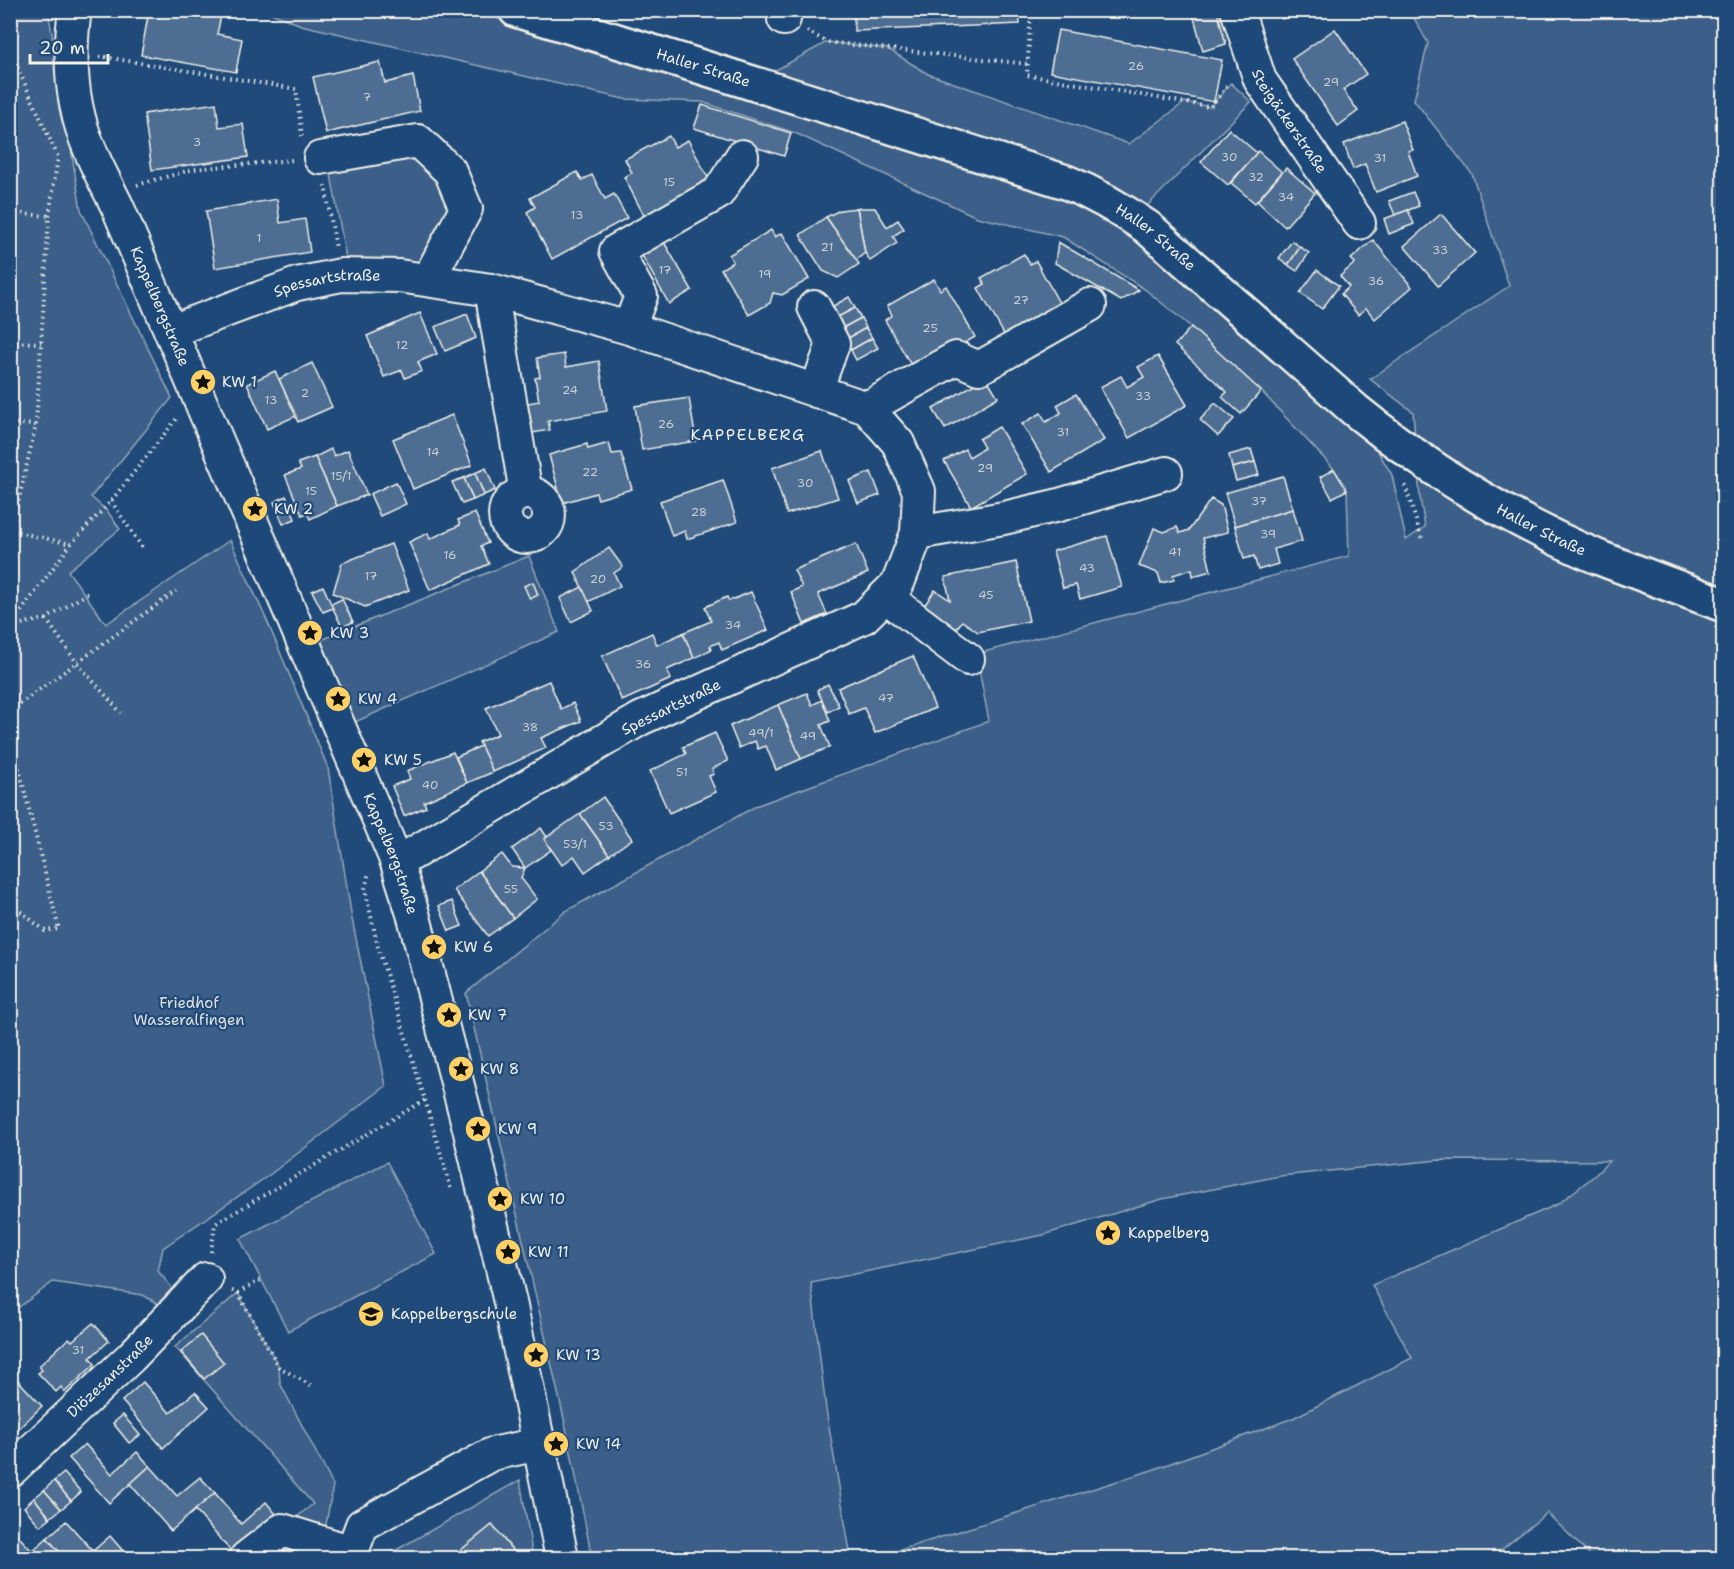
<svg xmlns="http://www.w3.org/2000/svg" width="1734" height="1569" font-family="'Shantell Sans',sans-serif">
	<rect width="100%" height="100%" fill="#1f4a7a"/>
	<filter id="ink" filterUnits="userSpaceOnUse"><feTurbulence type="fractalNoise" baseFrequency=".0167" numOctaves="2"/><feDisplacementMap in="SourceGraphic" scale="12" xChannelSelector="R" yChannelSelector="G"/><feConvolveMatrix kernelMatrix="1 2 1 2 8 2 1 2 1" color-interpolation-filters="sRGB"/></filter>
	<g filter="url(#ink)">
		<!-- green -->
		<g fill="#3a5f88" stroke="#97a8b8" stroke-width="1.5">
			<polygon points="48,10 81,210 172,398 91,497 108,512 120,529 68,571 106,624 230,540 268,623 328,768 352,919 386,1086 268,1176 163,1248 158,1271 172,1288 158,1304 143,1295 53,1282 11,1313 10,11"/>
			<polygon points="266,11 472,11 818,115 1027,184 1137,228 1363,426 1392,475 1406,540 1425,527 1420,498 1413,412 1370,379 1509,286 1472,174 1414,100 1428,43 1410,11 1723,11 1723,1558 1593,1558 1547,1513 1491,1558 1143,1558 1141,1556 1128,1558 875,1558 1152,1470 1293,1418 1412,1358 1372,1285 1558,1204 1594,1176 1609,1161 1439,1160 1280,1176 1162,1199 1043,1235 811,1283 826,1409 851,1558 592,1558 567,1432 466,993 566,911 758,805 989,721 976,654 1349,556 1347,490 1334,469 1261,391 1191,327 1146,290 1063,237 977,217 795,133 702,102 624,99 301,25"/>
			<polygon points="827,42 888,49 928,74 1129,144 1185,102 1210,107 1231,83 1251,102 1143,210 772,72"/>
			<polygon points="417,148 459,207 426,273 348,270 329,163"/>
			<polygon points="529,556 559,632 355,722 321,640"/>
			<polygon points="387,1162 436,1254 288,1331 240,1239"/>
			<polygon points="238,1293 279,1367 280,1383 333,1485 320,1558 246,1558 313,1504 175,1347"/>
			<polygon points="520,1480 533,1558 519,1558 492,1525 451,1558 382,1558"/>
		</g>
		<!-- building -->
		<g fill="#4d6e92" stroke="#f4f1e8" stroke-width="1.5">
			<polygon points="149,10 222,11 217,34 242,39 236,72 141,55"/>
			<polygon points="854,10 1019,10 1020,24 854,31"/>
			<polygon points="1192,10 1217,10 1226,44 1203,51"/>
			<polygon points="1278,10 1303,10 1282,19"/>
			<polygon points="1335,29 1366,74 1343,90 1358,111 1338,126 1292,59"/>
			<polygon points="1058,30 1222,60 1214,102 1050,72"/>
			<polygon points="380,62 385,83 413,76 420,111 326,133 313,77"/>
			<polygon points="216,103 219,127 243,124 248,157 152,170 144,114"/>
			<polygon points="702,105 791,133 784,156 694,128"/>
			<polygon points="1402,121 1413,150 1408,151 1417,176 1376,192 1365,164 1353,169 1344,144"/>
			<polygon points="1229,129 1257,153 1228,185 1201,162"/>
			<polygon points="669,136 675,147 688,140 713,187 647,221 624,177 632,173 625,159"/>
			<polygon points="1258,151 1282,172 1255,203 1231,183"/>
			<polygon points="1286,168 1315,193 1285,227 1257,201"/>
			<polygon points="577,172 582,180 592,175 605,199 614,194 627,218 552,259 527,212 535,207 530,198"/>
			<polygon points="1413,192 1419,206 1395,215 1389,201"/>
			<polygon points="277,199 280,223 305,219 310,252 215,268 206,211"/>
			<polygon points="857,208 875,208 887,227 898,220 904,229 893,236 897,243 870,261 865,253"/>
			<polygon points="857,208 865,253 856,260 826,217 840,210"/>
			<polygon points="1408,210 1414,224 1389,234 1384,219"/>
			<polygon points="1441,214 1475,253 1438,286 1404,246"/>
			<polygon points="826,217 859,264 838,278 823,271 800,235"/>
			<polygon points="771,230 775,237 782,233 809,279 782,295 773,293 770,303 749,315 721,269 733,262 729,255"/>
			<polygon points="661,237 692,290 669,304 639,250"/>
			<polygon points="1373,240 1412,287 1375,319 1366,308 1358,315 1341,294 1349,287 1340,276 1355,263 1351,259"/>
			<polygon points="1292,241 1300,247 1288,265 1279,258"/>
			<polygon points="1058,242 1139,290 1121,301 1055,263"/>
			<polygon points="1300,247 1309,253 1297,271 1288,265"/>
			<polygon points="1024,254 1030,264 1036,261 1064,312 1009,343 978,288 985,284 981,278"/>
			<polygon points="1317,270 1339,286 1322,309 1300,293"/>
			<polygon points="934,279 940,290 946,286 975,337 915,372 885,320 892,315 887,306"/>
			<polygon points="849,297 855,308 834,319 828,309"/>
			<polygon points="855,308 861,318 839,330 834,319"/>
			<polygon points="420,313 437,354 418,362 422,371 405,378 402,370 384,377 367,336"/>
			<polygon points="467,314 476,338 445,351 435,327"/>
			<polygon points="861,318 866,328 845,340 839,330"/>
			<polygon points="1191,327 1261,391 1241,414 1222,397 1227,392 1175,345"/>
			<polygon points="866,328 872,338 851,350 845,340"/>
			<polygon points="872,338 878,348 856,360 851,350"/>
			<polygon points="564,354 566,367 599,361 607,411 548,421 550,430 527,434 523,404 539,401 535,378 540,377 537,358"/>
			<polygon points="1158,356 1187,405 1129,438 1100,387 1121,376 1127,387 1144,377 1138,367"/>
			<polygon points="312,363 332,407 298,422 279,379"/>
			<polygon points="275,371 296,416 267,429 247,384"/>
			<polygon points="986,377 998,397 945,429 933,409"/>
			<polygon points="1076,394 1104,440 1051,472 1022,424 1041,413 1046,422 1061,413 1057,405"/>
			<polygon points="689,398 696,441 642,450 635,406"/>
			<polygon points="1215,403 1234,419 1218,436 1200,420"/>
			<polygon points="452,415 472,465 413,489 393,439"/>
			<polygon points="999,427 1027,474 971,507 944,461 965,449 969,457 984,448 979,439"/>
			<polygon points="609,443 612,454 621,453 632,489 598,499 596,493 562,503 549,455 587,444 588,449"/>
			<polygon points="331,449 334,456 348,450 367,495 337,506 315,457"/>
			<polygon points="1251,449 1255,462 1232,468 1229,455"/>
			<polygon points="822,451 838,498 787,514 772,468"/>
			<polygon points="315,457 337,506 310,519 307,513 302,515 285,475 301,469 298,463"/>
			<polygon points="1255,462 1259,475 1236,481 1232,468"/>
			<polygon points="486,468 495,490 484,495 475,473"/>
			<polygon points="1334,469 1347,490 1332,498 1320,477"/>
			<polygon points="871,472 880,495 858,503 849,481"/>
			<polygon points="475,473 484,495 473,500 464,478"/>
			<polygon points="1283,476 1293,509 1235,526 1225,493"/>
			<polygon points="464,478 473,500 462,504 452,482"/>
			<polygon points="723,480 737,522 687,539 685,531 672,536 660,501"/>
			<polygon points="396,482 406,504 380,516 370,494"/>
			<polygon points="286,496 295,519 283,524 274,502"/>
			<polygon points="1211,499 1221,505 1228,532 1203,538 1211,571 1193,576 1192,569 1173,575 1174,580 1161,583 1158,573 1139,566 1154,528 1164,532 1177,527 1180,533 1189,530"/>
			<polygon points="1293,509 1302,541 1274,549 1278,564 1258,570 1254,556 1244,559 1235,526"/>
			<polygon points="475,513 488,543 481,546 489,564 430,590 409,542 428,533 430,539 460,525 458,520"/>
			<polygon points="1107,536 1122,587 1080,599 1076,585 1063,588 1053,551"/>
			<polygon points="391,544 409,590 365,607 333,593 342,563"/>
			<polygon points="856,544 868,573 818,594 827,614 804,624 791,592 802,587 794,570"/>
			<polygon points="609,548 623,567 614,573 620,586 588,602 575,572"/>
			<polygon points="1016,562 1029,621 978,632 962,621 952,635 919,613 935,590 950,600 945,577"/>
			<polygon points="533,582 538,595 530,599 524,586"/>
			<polygon points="323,586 333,608 323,612 312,591"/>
			<polygon points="582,587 593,611 571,622 560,598"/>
			<polygon points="751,592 768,630 722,650 719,642 710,646 712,649 694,658 683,633 711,621 705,607 727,597 729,601"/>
			<polygon points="342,599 353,622 342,627 331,604"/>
			<polygon points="652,633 657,645 683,633 694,658 667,670 671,679 622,701 602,656"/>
			<polygon points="913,656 935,708 875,733 864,708 849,714 838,688"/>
			<polygon points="549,681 561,709 573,703 581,721 541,738 546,748 493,772 479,742 498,734 486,708"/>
			<polygon points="828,684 839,706 828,712 817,690"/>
			<polygon points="807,693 812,705 822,700 830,721 821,725 830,747 801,759 778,705"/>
			<polygon points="778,705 801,759 776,770 766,746 758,749 755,741 739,748 730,726"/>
			<polygon points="715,733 728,761 712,769 714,774 709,776 716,792 669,813 650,771 686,754 683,747"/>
			<polygon points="481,746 493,772 467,783 456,757"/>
			<polygon points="453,752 467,783 424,802 426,807 404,816 392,786 410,779 407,771"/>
			<polygon points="603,797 632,839 609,855 580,814"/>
			<polygon points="580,814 609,855 585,872 574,856 562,865 544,839"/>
			<polygon points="541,828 547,837 544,839 551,850 525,868 512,849"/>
			<polygon points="502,854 512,867 525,868 521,878 537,899 513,918 479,871"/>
			<polygon points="479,871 513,918 488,936 454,890"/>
			<polygon points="452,901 462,926 449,931 439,906"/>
			<polygon points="93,1323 109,1341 90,1358 95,1364 65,1392 61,1387 56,1392 38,1373 42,1370 39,1366 69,1338 72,1341"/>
			<polygon points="201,1335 224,1363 204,1379 181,1352"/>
			<polygon points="13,1375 42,1406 10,1437 10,1377"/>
			<polygon points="143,1382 170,1413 195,1392 209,1407 163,1448 122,1401"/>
			<polygon points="123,1415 140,1435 129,1443 113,1423"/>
			<polygon points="85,1444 112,1474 137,1452 150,1466 109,1503 69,1458"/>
			<polygon points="150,1466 177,1496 200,1477 215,1493 171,1531 130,1484"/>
			<polygon points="64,1473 81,1492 71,1501 54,1481"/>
			<polygon points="54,1481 71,1501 61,1509 44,1490"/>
			<polygon points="44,1490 61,1509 50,1518 34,1498"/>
			<polygon points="215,1493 241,1524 266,1502 280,1519 236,1557 195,1510"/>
			<polygon points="34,1498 50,1518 40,1526 24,1507"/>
			<polygon points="66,1521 93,1551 110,1536 123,1551 114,1558 65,1558 47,1538"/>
			<polygon points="492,1525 519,1558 451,1558"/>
			<polygon points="10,1527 32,1551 47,1538 60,1553 54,1558 10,1558"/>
			<polygon points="123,1551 130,1558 114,1558"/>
		</g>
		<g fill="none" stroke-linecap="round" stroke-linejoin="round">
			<!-- minor casing -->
			<g stroke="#f4f1e8" stroke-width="36">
				<g id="minor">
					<path id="s1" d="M 75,10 C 68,58 71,106 90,150 C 98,170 109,189 118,208 L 396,860 L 414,917 L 469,1128 L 510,1302 L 562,1558"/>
					<path id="s2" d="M 1237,10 L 1260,80 L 1359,223"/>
					<polyline points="784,19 785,10"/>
					<polyline points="320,158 418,141 450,171 466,209 428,280"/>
					<polyline points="491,290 526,493"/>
					<polyline points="814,307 833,344 816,391"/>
					<polyline points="629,328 641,296 616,251 718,193 742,156"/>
					<path id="s3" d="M 171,332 L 190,324 L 297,284 L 341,275 L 399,276 L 491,290 L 629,328 L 867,408 L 898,443 L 919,491 L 917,533 L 898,583 L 864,617 L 640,719 L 412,854 L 396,860"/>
					<polyline points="867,408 956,358 979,368 1090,305"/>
					<circle cx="527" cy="515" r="22"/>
					<polyline points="917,533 1004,518 1059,505 1166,473"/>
					<polyline points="885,596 968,659"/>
					<path id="s4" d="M 10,1471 L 131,1357 L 206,1279"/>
					<polyline points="246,1558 282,1530 352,1552 362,1525 492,1454 539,1444"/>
				</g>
			</g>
			<!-- major casing -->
			<g stroke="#f4f1e8" stroke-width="38">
				<g id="major">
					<path id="s5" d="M 516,10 L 695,65 L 1066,182 C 1095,194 1121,209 1147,227 L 1355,410 C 1429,470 1512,521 1600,558 C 1641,574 1682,589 1724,605"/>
				</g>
			</g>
			<!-- path -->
			<g stroke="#f4f1e8" stroke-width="4" stroke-dasharray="1.5 4.5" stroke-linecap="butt">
				<polyline points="1031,10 1027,75 1210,107 1230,83"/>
				<polyline points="807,31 827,42 1028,64"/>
				<polyline points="10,51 58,157 49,216 36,425 10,537"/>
				<polyline points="99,56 296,89 302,136"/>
				<polyline points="137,185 194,169 292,160"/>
				<polyline points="325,185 336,248"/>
				<polyline points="10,213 49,216"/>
				<polyline points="10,342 41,343"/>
				<polyline points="10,423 36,425"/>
				<polyline points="1405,485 1422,539"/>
				<polyline points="111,501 144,550"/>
				<polyline points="12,531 71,544"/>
				<polyline points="46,619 77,663 121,713"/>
				<polyline points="10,626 71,544 111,501 178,417"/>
				<polyline points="10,626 46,619 88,593"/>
				<polyline points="10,711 176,591"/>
				<polyline points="10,733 59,929 45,931 10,903"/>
				<polyline points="425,1100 451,1189"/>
				<polyline points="211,1252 215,1224 425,1100 378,947 365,889 369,872"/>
				<polyline points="232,1291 238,1293 279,1367 314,1387"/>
				<polyline points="238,1293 262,1279"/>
			</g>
			<!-- minor -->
			<use href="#minor" stroke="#1f4a7a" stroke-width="32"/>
			<!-- major -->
			<use href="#major" stroke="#1f4a7a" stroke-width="33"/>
		</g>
	</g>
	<!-- icons -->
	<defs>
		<g id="sight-disc" transform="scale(1.35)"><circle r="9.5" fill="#ffd166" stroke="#1f4a7a"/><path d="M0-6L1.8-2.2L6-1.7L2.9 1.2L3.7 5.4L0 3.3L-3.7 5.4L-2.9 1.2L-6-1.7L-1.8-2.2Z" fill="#111"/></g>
		<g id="school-disc" transform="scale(1.35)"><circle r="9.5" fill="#ffd166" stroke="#1f4a7a"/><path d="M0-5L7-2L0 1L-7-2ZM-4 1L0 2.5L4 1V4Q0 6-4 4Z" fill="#111"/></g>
	</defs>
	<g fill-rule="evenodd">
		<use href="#sight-disc" x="203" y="382"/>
		<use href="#sight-disc" x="255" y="509"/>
		<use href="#sight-disc" x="310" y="633"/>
		<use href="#sight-disc" x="338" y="699"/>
		<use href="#sight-disc" x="364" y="760"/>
		<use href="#sight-disc" x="434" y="947"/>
		<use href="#sight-disc" x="449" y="1015"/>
		<use href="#sight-disc" x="461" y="1069"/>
		<use href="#sight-disc" x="478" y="1129"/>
		<use href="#sight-disc" x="500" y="1199"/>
		<use href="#sight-disc" x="1108" y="1233"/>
		<use href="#sight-disc" x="508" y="1252"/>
		<use href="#school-disc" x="371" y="1314"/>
		<use href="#sight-disc" x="536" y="1355"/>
		<use href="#sight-disc" x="556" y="1444"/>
	</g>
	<g text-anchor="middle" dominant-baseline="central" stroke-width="4.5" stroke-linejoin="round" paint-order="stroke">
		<!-- number labels -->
		<g font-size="12" fill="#cad0d2">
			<text x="1136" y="66">26</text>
			<text x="1331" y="82">29</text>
			<text x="367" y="97">7</text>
			<text x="197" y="142">3</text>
			<text x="1229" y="157">30</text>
			<text x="1380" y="158">31</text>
			<text x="1256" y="177">32</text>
			<text x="669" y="182">15</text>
			<text x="1286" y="197">34</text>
			<text x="577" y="215">13</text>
			<text x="259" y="238">1</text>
			<text x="827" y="247">21</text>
			<text x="1440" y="250">33</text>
			<text x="665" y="270">17</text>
			<text x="765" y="274">19</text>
			<text x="1376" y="281">36</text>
			<text x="1021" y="300">27</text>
			<text x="930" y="328">25</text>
			<text x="402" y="345">12</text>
			<text x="570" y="390">24</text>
			<text x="305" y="393">2</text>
			<text x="1143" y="396">33</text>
			<text x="271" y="400">13</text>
			<text x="666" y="424">26</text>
			<text x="1063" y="432">31</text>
			<text x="433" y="452">14</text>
			<text x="985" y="468">29</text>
			<text x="590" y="472">22</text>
			<text x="341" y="476">15/1</text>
			<text x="805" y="483">30</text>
			<text x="311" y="491">15</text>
			<text x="1259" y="501">37</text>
			<text x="699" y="512">28</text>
			<text x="1268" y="534">39</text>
			<text x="1175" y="552">41</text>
			<text x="450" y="555">16</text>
			<text x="1087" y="568">43</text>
			<text x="371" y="576">17</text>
			<text x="598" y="579">20</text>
			<text x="986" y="595">45</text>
			<text x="733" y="625">34</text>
			<text x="643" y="664">36</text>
			<text x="886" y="698">47</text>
			<text x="530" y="727">38</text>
			<text x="761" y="733">49/1</text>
			<text x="808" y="736">49</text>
			<text x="682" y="772">51</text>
			<text x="430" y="785">40</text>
			<text x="606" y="826">53</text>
			<text x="575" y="844">53/1</text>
			<text x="511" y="889">55</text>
			<text x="78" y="1350">31</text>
		</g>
		<!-- street labels -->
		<g font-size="15" fill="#f4f1e8" stroke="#1f4a7a">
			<text stroke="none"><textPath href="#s5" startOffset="196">Haller Straße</textPath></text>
			<text stroke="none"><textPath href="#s2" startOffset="124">Steigäckerstraße</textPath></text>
			<text stroke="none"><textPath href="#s5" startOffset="682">Haller Straße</textPath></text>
			<text stroke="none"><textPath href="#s3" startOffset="165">Spessartstraße</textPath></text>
			<text stroke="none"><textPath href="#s1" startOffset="314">Kappelbergstraße</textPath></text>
			<text stroke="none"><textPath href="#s5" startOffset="1168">Haller Straße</textPath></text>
			<text transform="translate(671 707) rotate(-26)">Spessartstraße</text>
			<text stroke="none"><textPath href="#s1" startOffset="908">Kappelbergstraße</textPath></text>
			<text stroke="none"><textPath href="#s4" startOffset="138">Diözesanstraße</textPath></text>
		</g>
		<!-- poi labels -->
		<g font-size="15" fill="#f4f1e8" stroke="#1f4a7a" text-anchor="start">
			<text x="222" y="382">KW 1</text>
			<text x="274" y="509">KW 2</text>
			<text x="330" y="633">KW 3</text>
			<text x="358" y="699">KW 4</text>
			<text x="384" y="760">KW 5</text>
			<text x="454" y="947">KW 6</text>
			<text x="468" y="1015">KW 7</text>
			<text x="480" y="1069">KW 8</text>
			<text x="498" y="1129">KW 9</text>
			<text x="520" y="1199">KW 10</text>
			<text x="1128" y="1233">Kappelberg</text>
			<text x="528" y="1252">KW 11</text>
			<text x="391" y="1314">Kappelbergschule</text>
			<text x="556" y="1355">KW 13</text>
			<text x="576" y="1444">KW 14</text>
		</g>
		<!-- park labels -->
		<g font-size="15" fill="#e1e2de" stroke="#1f4a7a">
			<text x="189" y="1003">Friedhof<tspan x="189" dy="17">Wasseralfingen</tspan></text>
		</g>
		<!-- neighbourhood labels -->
		<g font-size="16" letter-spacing="1.5" fill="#f4f1e8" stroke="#1f4a7a">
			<text x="748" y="434">KAPPELBERG</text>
		</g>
	</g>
	<!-- margin -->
	<rect width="1734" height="1569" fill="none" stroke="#1f4a7a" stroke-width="36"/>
	<rect x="18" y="18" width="1698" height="1533" fill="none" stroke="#f4f1e8" stroke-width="2" filter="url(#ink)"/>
	<!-- scale -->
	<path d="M30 54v9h78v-9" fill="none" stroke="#f4f1e8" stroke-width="3"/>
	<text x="39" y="54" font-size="18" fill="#f4f1e8" stroke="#1f4a7a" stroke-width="4.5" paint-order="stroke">20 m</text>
</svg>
